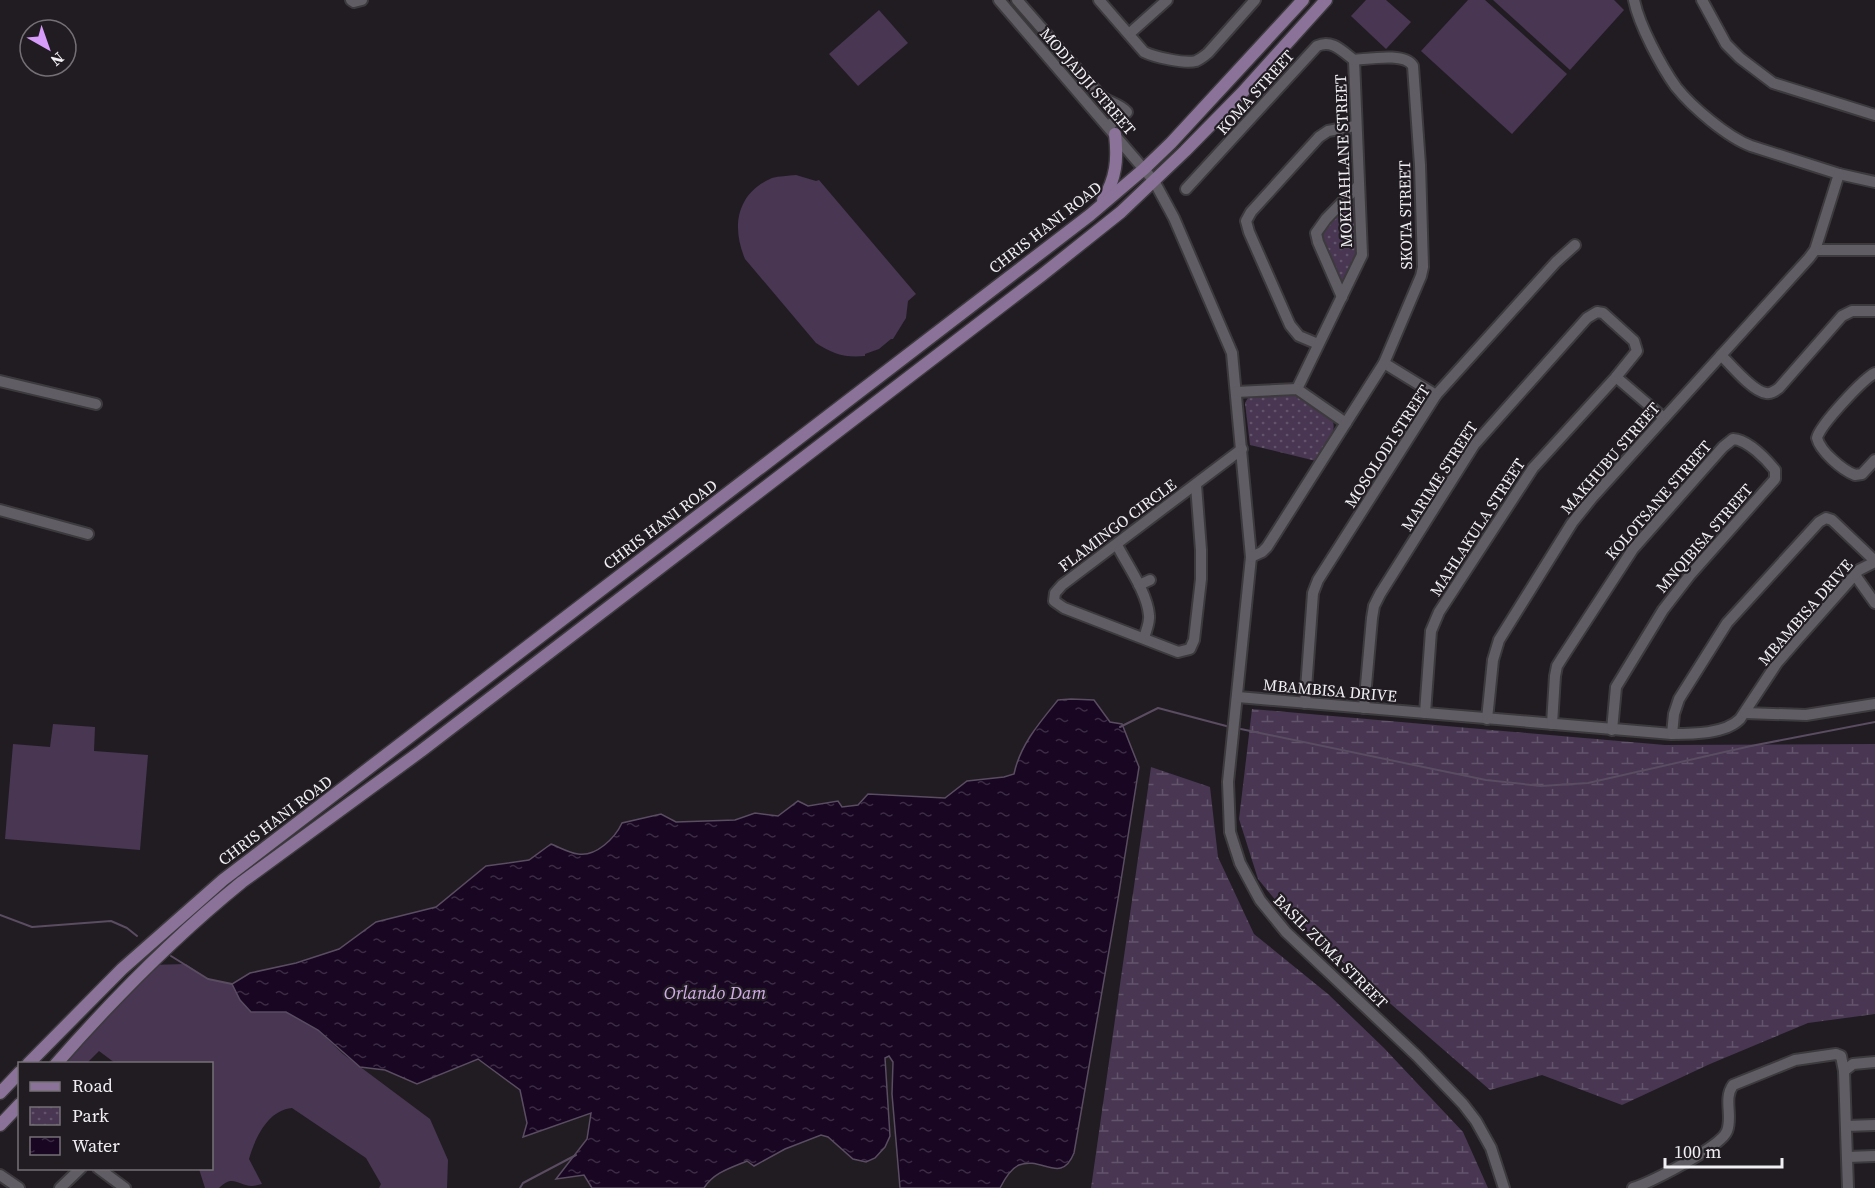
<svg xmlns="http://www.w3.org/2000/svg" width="1875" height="1188" font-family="'Source Serif 4',serif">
	<defs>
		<pattern id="wetland-marsh" width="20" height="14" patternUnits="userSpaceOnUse" patternTransform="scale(1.5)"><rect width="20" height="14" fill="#483652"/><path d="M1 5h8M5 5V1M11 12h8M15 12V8" fill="none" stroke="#63536b"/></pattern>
		<pattern id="park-dots" width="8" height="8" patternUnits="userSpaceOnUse" patternTransform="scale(1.5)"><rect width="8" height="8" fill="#483652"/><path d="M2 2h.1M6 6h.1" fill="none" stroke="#63536b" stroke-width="1.8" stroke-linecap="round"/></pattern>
		<pattern id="water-ripples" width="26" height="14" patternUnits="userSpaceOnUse" patternTransform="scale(1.5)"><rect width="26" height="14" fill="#190623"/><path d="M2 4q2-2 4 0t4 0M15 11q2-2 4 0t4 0" fill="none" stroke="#3b2b43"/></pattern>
	</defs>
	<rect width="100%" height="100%" fill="#201c22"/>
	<!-- grass -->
	<g fill="#483652">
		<polygon points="1366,0 1386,0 1411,22 1386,49 1351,16"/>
		<polygon points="1468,0 1485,0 1567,74 1512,134 1421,51"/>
		<polygon points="1493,0 1614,0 1624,10 1570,70"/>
		<polygon points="879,10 908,43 858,86 829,54"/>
		<path d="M 796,175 L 816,181 L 819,180 L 916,294 L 908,301 L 906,318 L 893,339 L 891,339 L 879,349 L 865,354 L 865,356 C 845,358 833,354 816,343 L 745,259 C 731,226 737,193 772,178 C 779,176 788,176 796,175 Z"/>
		<polygon points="53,724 95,727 94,751 148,755 140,850 5,839 13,744 50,747"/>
		<path d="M 186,964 L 208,979 L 232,984 L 240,1000 L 251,1011 L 286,1012 L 318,1030 L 343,1054 L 430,1119 L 448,1160 L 447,1188 L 379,1188 L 381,1184 L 366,1158 L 292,1108 C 268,1110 255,1138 249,1159 L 262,1184 C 258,1185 255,1186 252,1186 C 237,1185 233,1174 219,1188 L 205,1188 L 199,1169 L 212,1168 L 212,1064 L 115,1063 L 99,1051 L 87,1063 L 57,1064 L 149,965 Z"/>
	</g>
	<!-- wetland -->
	<g fill="url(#wetland-marsh)">
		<polygon points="1252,709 1665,745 1875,744 1875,1014 1808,1023 1710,1064 1622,1105 1542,1075 1490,1090 1287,914 1258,879 1239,819"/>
		<polygon points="1151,767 1210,787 1218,857 1254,934 1328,994 1384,1048 1463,1132 1488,1188 1091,1188"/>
	</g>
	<!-- park -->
	<g fill="url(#park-dots)">
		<polygon points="1351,200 1355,203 1359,248 1345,281 1340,280 1320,237 1321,230"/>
		<path d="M 1288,392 L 1297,394 L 1333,422 C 1337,435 1323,450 1316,461 L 1250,445 L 1245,403 L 1249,396 Z"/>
	</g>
	<!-- water -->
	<path fill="url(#water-ripples)" stroke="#5a4c61" stroke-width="1.5" d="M 1071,699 L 1094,700 L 1110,722 L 1122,724 L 1139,767 L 1118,899 L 1074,1153 C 1061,1185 1042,1156 1019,1165 C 1010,1169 1004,1180 1000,1188 L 900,1188 L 892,1094 L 893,1062 L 889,1056 L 885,1058 L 890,1136 L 885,1147 L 875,1158 L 866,1162 L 853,1159 L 828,1137 L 821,1135 L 785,1149 L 754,1166 L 747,1161 C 730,1168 713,1173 704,1188 L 592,1188 L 584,1175 L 556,1179 L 587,1139 L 591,1113 L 523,1137 L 527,1123 L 520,1090 L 478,1059 L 417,1084 L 385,1070 L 360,1067 L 318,1030 L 286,1012 L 251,1012 L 240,1000 L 232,984 L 250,973 L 296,963 L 339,949 L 376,922 L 436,907 L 486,866 L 529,860 L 551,844 C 559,847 569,853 578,854 C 596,857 615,838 622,823 L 661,814 L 676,822 L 735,820 L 755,813 L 778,816 L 798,801 L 808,806 L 838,801 L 842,807 L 858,805 L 868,794 L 945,798 L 967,781 L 1004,777 L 1014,774 C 1020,745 1040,722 1058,700 Z"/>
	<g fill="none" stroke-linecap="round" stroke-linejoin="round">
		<!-- stream -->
		<g stroke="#5a4c61" stroke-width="2">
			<polyline points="1120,727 1158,708 1230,727"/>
			<polyline points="1236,728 1486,780 1541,786 1588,783 1751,746 1875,722"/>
			<polyline points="0,915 32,927 111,921 127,928 137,936"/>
			<polyline points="171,956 208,979 232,984"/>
			<polyline points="520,1188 523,1183 576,1155"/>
		</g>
		<!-- minor casing -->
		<g stroke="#3d3a3e" stroke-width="14">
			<g id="minor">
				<polyline points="351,0 354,2 362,0"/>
				<polyline points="999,0 1154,181 1174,218 1232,353 1251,557 1228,782 1230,832 1240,863 1260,900 1286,932 1417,1056 1463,1104 1476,1121 1491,1148 1504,1188"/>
				<path d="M 1017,0 L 1101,96 C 1109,103 1119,103 1127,112 L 1108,126"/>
				<path d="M 1099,0 L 1144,52 C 1154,57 1185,64 1196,61 C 1201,59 1204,56 1208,53 L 1255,0"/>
				<path d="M 1634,0 C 1639,25 1661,66 1676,87 C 1692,107 1727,137 1751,146 L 1839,174 L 1875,182"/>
				<polyline points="1702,0 1726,44 1740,58 1773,83 1875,115"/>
				<polyline points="1129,34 1167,0"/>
				<path d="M 1186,189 L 1317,46 C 1332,39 1342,51 1354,60"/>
				<polyline points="1815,250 1875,250"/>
				<polyline points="1342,297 1318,242 1316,233 1326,219 1359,185"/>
				<polyline points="1318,344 1299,336 1290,325 1249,232 1246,221 1251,212 1319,137 1328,131 1355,126"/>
				<path d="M 1721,355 C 1730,364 1753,392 1766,393 C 1771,394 1775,391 1779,388 L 1842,316 L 1852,311 L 1875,311"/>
				<polyline points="1384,363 1436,395"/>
				<path d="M 1875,373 C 1863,379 1820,425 1817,438 C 1820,451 1842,470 1855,475 L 1862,474 L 1875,460"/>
				<polyline points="1616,377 1664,418"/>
				<polyline points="0,381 96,404"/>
				<polyline points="1297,389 1362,255 1354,60"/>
				<polyline points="1236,392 1297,389 1346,423"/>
				<polyline points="1196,485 1201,550 1201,579 1194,640 1190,649 1178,652 1064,608 1054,601 1055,593 1062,585 1242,449"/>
				<polyline points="0,510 88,534"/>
				<path d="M 1117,545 C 1127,565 1147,592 1149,615 C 1150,622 1146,631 1144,638"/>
				<path d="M 1251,557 L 1262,552 L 1267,547 L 1384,363 L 1421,276 L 1423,267 L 1420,165 L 1413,66 C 1405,52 1369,59 1354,60"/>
				<polyline points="1855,575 1875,603"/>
				<polyline points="1139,585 1150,580"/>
				<path d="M 1238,697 L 1672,734 C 1693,734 1725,734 1740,719 L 1777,663 L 1797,640 L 1859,570 L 1875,562"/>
				<polyline points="1305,703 1313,593 1318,580 1436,395 1556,262 1575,245"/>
				<polyline points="1364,708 1372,618 1374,606 1380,594 1474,445 1587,318 1597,312 1603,313 1634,341 1637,351 1616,377 1533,468 1439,612 1431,631 1425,713"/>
				<polyline points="1745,713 1806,715 1875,704"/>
				<polyline points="1487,719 1493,660 1499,640 1572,523 1592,498 1809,258 1815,250 1839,174"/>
				<path d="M 1552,724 L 1555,676 L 1557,666 L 1562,658 L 1633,549 L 1723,447 L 1733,439 C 1748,440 1766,459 1775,470 L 1775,479 L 1690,575 L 1663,610 L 1616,687 L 1612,730"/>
				<polyline points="1672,734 1674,714 1679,699 1727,623 1819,522 1826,518 1832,520 1875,561"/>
				<polyline points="1844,1071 1853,1064 1875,1062"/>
				<polyline points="1846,1126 1875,1125"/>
				<polyline points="1847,1157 1875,1156"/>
				<polyline points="98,1168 125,1188"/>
				<polyline points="0,1175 19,1188"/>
				<polyline points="60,1188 81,1168"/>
				<path d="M 1633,1188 C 1651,1182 1721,1147 1727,1131 C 1733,1116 1723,1099 1733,1085 L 1795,1060 L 1836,1054 L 1841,1056 L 1844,1071 L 1848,1188"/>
			</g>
		</g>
		<!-- major casing -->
		<g stroke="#3d3a3e" stroke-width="15">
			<g id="major">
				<path d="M 1103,200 C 1116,178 1118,160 1115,134"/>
				<polyline points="28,1064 122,969 223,880 1090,215 1144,169 1171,143 1303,0"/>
				<path d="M 56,1064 C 114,998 174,937 242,882 L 421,751 L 1042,275 L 1121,212 L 1185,151 L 1242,93 L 1326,0"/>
				<polyline points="0,1093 20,1072"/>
				<polyline points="0,1125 20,1104"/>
			</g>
		</g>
		<!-- minor -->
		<use href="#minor" stroke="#615d64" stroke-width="10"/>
		<!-- major -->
		<use href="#major" stroke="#8a7298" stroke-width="12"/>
	</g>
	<g text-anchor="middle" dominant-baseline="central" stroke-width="4.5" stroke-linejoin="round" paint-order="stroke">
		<!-- street labels -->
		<g font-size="16" fill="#f1eff3" stroke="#201c22">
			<text transform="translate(1088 81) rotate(49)">MODJADJI STREET</text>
			<text transform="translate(1255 92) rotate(-48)">KOMA STREET</text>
			<text transform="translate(1343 161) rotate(-92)">MOKHAHLANE STREET</text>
			<text transform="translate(1405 215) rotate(-91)">SKOTA STREET</text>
			<text transform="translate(1045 227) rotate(-38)">CHRIS HANI ROAD</text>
			<text transform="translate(1387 446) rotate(-57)">MOSOLODI STREET</text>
			<text transform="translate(1610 458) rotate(-49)">MAKHUBU STREET</text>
			<text transform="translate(1439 476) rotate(-57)">MARIME STREET</text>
			<text transform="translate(1658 500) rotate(-49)">KOLOTSANE STREET</text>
			<text transform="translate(660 524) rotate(-37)">CHRIS HANI ROAD</text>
			<text transform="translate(1117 525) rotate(-37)">FLAMINGO CIRCLE</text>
			<text transform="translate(1477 527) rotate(-57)">MAHLAKULA STREET</text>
			<text transform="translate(1704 538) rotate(-49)">MNQIBISA STREET</text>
			<text transform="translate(1805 612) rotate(-49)">MBAMBISA DRIVE</text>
			<text transform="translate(1330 690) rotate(5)">MBAMBISA DRIVE</text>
			<text transform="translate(275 820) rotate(-37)">CHRIS HANI ROAD</text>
			<text transform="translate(1331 951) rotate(45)">BASIL ZUMA STREET</text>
		</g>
		<!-- water labels -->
		<g font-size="18" font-style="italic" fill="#d3ade9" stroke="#201c22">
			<text x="715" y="992">Orlando Dam</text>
		</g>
	</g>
	<!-- legend -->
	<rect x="18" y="1062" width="195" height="108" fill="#201c22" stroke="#747076" stroke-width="1.5"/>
	<rect x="30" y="1082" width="30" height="9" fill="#8a7298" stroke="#747076" stroke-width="1.5"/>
	<text x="72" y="1092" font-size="18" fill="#f1eff3">Road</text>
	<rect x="30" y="1107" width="30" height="18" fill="url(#park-dots)" stroke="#747076" stroke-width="1.5"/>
	<text x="72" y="1122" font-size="18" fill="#f1eff3">Park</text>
	<rect x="30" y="1137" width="30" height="18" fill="url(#water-ripples)" stroke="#747076" stroke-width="1.5"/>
	<text x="72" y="1152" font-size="18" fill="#f1eff3">Water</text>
	<!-- north arrow -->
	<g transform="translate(48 48) rotate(140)"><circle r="28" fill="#201c22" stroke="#747076" stroke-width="1.5"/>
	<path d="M0-4.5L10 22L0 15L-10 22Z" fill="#d79bf9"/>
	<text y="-9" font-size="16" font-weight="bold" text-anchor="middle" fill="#f1eff3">N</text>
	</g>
	<!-- scale -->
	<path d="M1665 1158v9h117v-9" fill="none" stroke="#f1eff3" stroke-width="3"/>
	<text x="1674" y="1158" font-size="18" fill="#f1eff3" stroke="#201c22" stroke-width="4.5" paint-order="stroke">100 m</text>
</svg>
